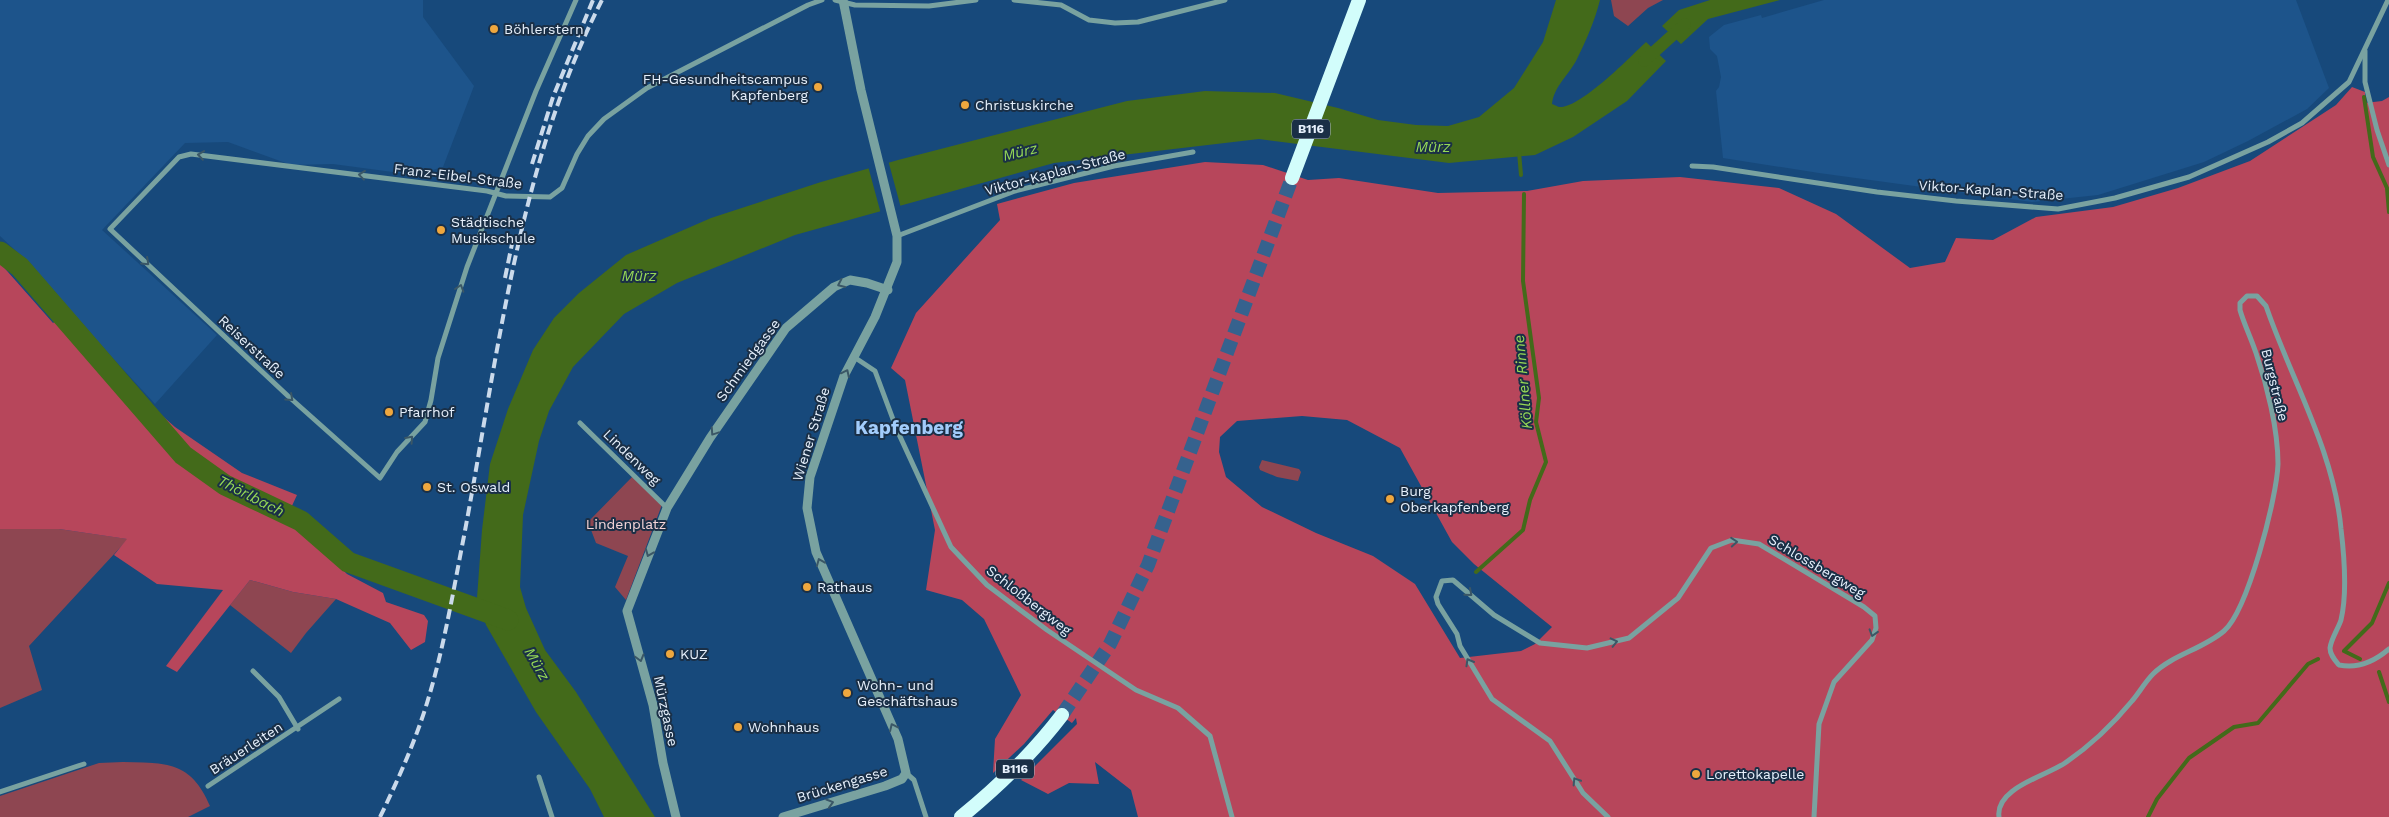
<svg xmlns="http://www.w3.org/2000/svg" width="2389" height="817" font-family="'Work Sans',sans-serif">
	<rect width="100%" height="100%" fill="#17497b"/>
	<!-- built -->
	<g fill="#1d548b">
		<polygon points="0,0 423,0 423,17 474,86 443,167 415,175 333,164 291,165 228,142 185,143 102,230 217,335 155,404 85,328 31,265 0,236"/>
		<polygon points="1824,0 2296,0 2329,88 2307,109 2248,141 2204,162 2098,195 2032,202 1819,173 1723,158 1716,91 1719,87 1721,77 1717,56 1710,49 1709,37 1724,25 1761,15 1762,18"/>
	</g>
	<!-- green -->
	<g fill="#8e4651">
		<polygon points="1611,0 1663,0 1648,8 1628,26 1614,16"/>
		<polygon points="1262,460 1299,469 1301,472 1298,481 1277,477 1260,470 1259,467"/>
		<polygon points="633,476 663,502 626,600 615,587 628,556 596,543 588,522"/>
		<polygon points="0,529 59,529 128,539 29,646 42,690 0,708"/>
		<polygon points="250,580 293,592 336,599 306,633 291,653 230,605"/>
		<path d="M 123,762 C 166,763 191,761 210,806 L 188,817 L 0,817 L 0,796 L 99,763 Z"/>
	</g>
	<!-- forest -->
	<g fill="#b7465b" fill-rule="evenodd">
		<path d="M 2352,87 L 2365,92 L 2365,103 L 2382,101 L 2389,97 L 2389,817 L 1138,817 L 1131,790 L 1095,762 L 1099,784 L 1069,783 L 1048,794 L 1021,780 L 1077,724 L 1076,718 L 1072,723 L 1053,710 L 1024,744 L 993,773 L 995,739 L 1021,695 L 984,619 L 962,600 L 926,590 L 935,530 L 905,380 L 891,368 L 916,313 L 1000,220 L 997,204 L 1074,183 L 1205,162 L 1263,165 L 1308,180 L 1339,178 L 1438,193 L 1527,191 L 1583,181 L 1680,177 L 1779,188 L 1836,214 L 1910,268 L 1945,262 L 1956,238 L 1993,240 L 2036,217 L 2113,207 L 2178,188 L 2250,161 L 2336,105 ZM 1302,416 L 1347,420 L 1400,448 L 1452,542 L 1474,564 L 1552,627 L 1535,644 L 1521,651 L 1460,658 L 1415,584 L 1373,556 L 1316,533 L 1262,507 L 1226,477 L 1219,452 L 1220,437 L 1237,421 Z"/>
		<polygon points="0,263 53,323 67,313 122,370 151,406 175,427 242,473 297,495 284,523 305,534 347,574 383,593 386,602 424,615 428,621 425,642 411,650 390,623 336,599 293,592 250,580 177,672 166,666 223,590 157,584 114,555 127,539 59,529 0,529"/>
	</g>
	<!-- water -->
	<g fill="#436a1a">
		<path d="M 1556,0 L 1600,0 C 1595,20 1586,41 1577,59 C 1569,75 1554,86 1552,104 C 1553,104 1558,107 1559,107 C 1580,109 1631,56 1646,42 L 1666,61 L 1627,101 L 1573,137 L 1535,155 L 1449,163 L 1259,139 L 1054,163 L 795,235 L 677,283 L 624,314 L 573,367 L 549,411 L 539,441 L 523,515 L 520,587 L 526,608 L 545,650 L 576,692 L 655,817 L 604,817 L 590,789 L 536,712 L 486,625 L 477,598 L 482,530 L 490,464 L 508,409 L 533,350 L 554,318 L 579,293 L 626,255 L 711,218 L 821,182 L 898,160 L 1127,101 L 1205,91 L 1275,93 L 1338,108 L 1378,120 L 1416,125 L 1448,126 L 1479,117 L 1514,88 L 1543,42 Z"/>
		<polygon points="1710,0 1780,0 1708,19 1681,44 1662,26 1679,10"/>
	</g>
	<!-- pier -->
	<polygon fill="#17497b" points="888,160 901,208 881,214 868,166"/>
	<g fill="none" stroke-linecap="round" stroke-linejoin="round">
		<!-- stream -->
		<g stroke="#436a1a" stroke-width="4">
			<polyline points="2364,97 2373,157 2387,188 2389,212"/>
			<polyline points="1519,152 1521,175"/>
			<polyline points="1476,572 1523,530 1530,500 1546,462 1536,422 1539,398 1523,281 1524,194"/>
			<polyline points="2360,659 2344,651 2372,623 2389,583"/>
			<polyline points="2379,672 2389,702"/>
			<polyline points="2148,817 2157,799 2189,758 2234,727 2258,723 2308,664 2318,659"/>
		</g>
		<!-- canal -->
		<polyline stroke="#436a1a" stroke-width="12" points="1644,61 1685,24"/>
		<!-- river -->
		<polyline stroke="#436a1a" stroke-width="21" points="0,252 20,267 183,455 225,485 301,521 348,562 508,620"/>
		<!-- trunk-tunnel -->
		<polyline stroke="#36628e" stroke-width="14" stroke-dasharray="14 7" stroke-linecap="butt" points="1062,715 1110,644 1148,565 1292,178"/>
		<!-- minor -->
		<g stroke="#79a2a0" stroke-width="5">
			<polyline points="576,0 536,91 467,267 438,358 431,400 425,422 397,452 380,478 288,396 110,229 179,157 191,154 487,191 506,196 550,197 562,188 577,154 588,136 604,119 647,88 808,5 822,0"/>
			<polyline points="835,0 855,5 929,6 976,0"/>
			<polyline points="1014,0 1061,5 1089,20 1115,23 1138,22 1225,0"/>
			<polyline points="2365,51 2365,82 2377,130 2389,165"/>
			<polyline points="1692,166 1713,167 1877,192 1956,201 2058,209 2115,198 2189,177 2268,142 2302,123 2349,82 2388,0"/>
			<polyline points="897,236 1015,191 1114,166 1193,152"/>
			<polyline points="854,357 875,371 897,430 951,547 987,585 1047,630 1136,690 1178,708 1210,736 1232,817"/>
			<polyline points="580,423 667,508"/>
			<polyline points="253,671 279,697 298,729"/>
			<polyline points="906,773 914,780 926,817"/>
			<polyline points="539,777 552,817"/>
			<polyline points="208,786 339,699"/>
			<polyline points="0,792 84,764"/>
			<polyline points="1608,817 1583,793 1550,741 1492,699 1460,646 1457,634 1438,604 1436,597 1442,581 1453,580 1494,615 1540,643 1587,648 1629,638 1678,598 1711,548 1732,540 1759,544 1864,607 1875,616 1876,628 1872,640 1834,682 1819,724 1814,817"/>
			<path d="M 1999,817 C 1995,788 2046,776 2065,763 C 2090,746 2113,724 2132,701 C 2139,693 2145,682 2153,674 C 2172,655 2203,649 2224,631 C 2248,610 2277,497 2278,464 C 2278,429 2267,385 2256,353 C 2251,338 2244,324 2240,310 L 2240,303 L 2247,296 L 2257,296 L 2266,306 C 2291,379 2334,451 2341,529 C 2344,554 2347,595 2341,620 C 2338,629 2331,639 2330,648 C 2330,655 2335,660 2339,665 C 2358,669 2374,662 2389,649"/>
		</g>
		<!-- tertiary -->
		<g stroke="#79a2a0" stroke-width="9">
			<polyline points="676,817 663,763 653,705 627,611 667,508 710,438 786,328 834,287 850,280 867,283 888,290"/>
			<polyline points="783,817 885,786 902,779 906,773 898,739 816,552 807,508 810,477 844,376 875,317 897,262 897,236 861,90 843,0"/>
		</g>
		<!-- trunk -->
		<g stroke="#d2fdfb" stroke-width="14">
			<polyline points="1292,178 1359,0"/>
			<path d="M 961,817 C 999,786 1033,753 1062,715"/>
		</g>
		<!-- rail -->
		<g stroke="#cbdaeb" stroke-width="4" stroke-dasharray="10 5" stroke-linecap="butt">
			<polyline points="532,164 553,97 593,0"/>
			<polyline points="505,278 513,239"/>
			<path d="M 380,817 C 398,780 415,742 427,703 C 444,648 453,592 464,536 C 498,356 518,165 602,0"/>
		</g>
	</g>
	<!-- one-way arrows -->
	<defs><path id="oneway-chevron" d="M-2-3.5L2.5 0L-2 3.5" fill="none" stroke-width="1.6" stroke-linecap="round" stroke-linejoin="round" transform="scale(1.25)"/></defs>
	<g stroke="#3b5766">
		<use href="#oneway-chevron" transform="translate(201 155) rotate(-172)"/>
		<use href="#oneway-chevron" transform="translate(362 175) rotate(-173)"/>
		<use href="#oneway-chevron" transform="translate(146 262) rotate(43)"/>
		<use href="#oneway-chevron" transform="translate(841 284) rotate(155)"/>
		<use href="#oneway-chevron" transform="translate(460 288) rotate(-72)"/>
		<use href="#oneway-chevron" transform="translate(846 373) rotate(-64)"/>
		<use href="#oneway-chevron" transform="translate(290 398) rotate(42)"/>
		<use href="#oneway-chevron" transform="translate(714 432) rotate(124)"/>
		<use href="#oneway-chevron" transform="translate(410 439) rotate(-48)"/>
		<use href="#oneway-chevron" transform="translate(1734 542) rotate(-4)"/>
		<use href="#oneway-chevron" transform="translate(649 553) rotate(112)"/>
		<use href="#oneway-chevron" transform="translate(820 562) rotate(-112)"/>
		<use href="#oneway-chevron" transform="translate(1469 593) rotate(41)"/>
		<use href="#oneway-chevron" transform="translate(1873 633) rotate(107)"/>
		<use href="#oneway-chevron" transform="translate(1614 642) rotate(-13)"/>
		<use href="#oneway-chevron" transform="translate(640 658) rotate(75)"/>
		<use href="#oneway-chevron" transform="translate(1469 662) rotate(-120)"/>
		<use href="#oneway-chevron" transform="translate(893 727) rotate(-115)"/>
		<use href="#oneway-chevron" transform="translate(1576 781) rotate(-122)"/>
		<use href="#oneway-chevron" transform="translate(830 803) rotate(-17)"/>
	</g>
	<!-- markers -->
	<g fill="#efa73e" stroke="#1a2f46" stroke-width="2">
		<circle cx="494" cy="29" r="5"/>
		<circle cx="818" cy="87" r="5"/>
		<circle cx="965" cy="105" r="5"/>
		<circle cx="441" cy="230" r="5"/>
		<circle cx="389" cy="412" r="5"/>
		<circle cx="427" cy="487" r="5"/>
		<circle cx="1390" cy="499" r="5"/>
		<circle cx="807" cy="587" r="5"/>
		<circle cx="670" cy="654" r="5"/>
		<circle cx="847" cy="693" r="5"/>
		<circle cx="738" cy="727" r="5"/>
		<circle cx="1696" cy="774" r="5"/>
	</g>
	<g text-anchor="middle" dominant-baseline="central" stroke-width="4" stroke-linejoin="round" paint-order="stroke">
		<!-- shield labels -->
		<g fill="#1a2f46" stroke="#a9b6c5" stroke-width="1">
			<rect x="1292" y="119.5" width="38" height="19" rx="4"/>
			<rect x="996" y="759.5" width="38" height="19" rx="4"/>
		</g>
		<g font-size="12" font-weight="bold" fill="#e6f0fc">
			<text x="1311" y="129">B116</text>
			<text x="1015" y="769">B116</text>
		</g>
		<!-- poi labels -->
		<g font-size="14" fill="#e6f0fc" stroke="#1a2f46" text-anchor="start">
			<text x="504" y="29">Böhlerstern</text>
			<text x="808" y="79" text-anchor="end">FH-Gesundheitscampus<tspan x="808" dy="16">Kapfenberg</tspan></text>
			<text x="975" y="105">Christuskirche</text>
			<text x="451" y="222">Städtische<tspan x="451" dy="16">Musikschule</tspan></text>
			<text x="399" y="412">Pfarrhof</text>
			<text x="437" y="487">St. Oswald</text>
			<text x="1400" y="491">Burg<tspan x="1400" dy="16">Oberkapfenberg</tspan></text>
			<text x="817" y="587">Rathaus</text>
			<text x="680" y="654">KUZ</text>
			<text x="857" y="685">Wohn- und<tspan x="857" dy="16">Geschäftshaus</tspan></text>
			<text x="748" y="727">Wohnhaus</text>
			<text x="1706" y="774">Lorettokapelle</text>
		</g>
		<!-- street labels -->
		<g font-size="14" fill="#e6f0fc" stroke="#1a2f46">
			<text transform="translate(1055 172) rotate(-15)">Viktor-Kaplan-Straße</text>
			<text transform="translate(458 176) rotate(7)">Franz-Eibel-Straße</text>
			<text transform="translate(1991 190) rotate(4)">Viktor-Kaplan-Straße</text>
			<text transform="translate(252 347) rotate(43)">Reiserstraße</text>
			<text transform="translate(748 360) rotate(-54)">Schmiedgasse</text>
			<text transform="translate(2275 385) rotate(76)">Burgstraße</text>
			<text transform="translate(811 434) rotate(-73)">Wiener Straße</text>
			<text transform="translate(632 457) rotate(44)">Lindenweg</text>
			<text transform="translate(1817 566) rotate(31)">Schlossbergweg</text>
			<text transform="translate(1029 600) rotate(38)">Schloßbergweg</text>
			<text transform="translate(666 711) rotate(78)">Mürzgasse</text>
			<text transform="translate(246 748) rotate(-33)">Bräuerleiten</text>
			<text transform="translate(842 784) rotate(-17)">Brückengasse</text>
		</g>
		<!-- park labels -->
		<g font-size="14" fill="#f6d6d9" stroke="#1a2f46">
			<text x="626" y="524">Lindenplatz</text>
		</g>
		<!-- water labels -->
		<g font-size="15" font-style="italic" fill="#96d956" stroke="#1a2f46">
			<text x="1433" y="147">Mürz</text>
			<text transform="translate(1020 152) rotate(-14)">Mürz</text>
			<text x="639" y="276">Mürz</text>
			<text transform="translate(1523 382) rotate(-95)">Köllner Rinne</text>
			<text transform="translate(251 496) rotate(27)">Thörlbach</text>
			<text transform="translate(537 664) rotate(60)">Mürz</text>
		</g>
		<!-- district labels -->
		<g font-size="19" font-weight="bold" fill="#a2ccfb" stroke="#1a2f46">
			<text x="909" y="427">Kapfenberg</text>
		</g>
	</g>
</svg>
